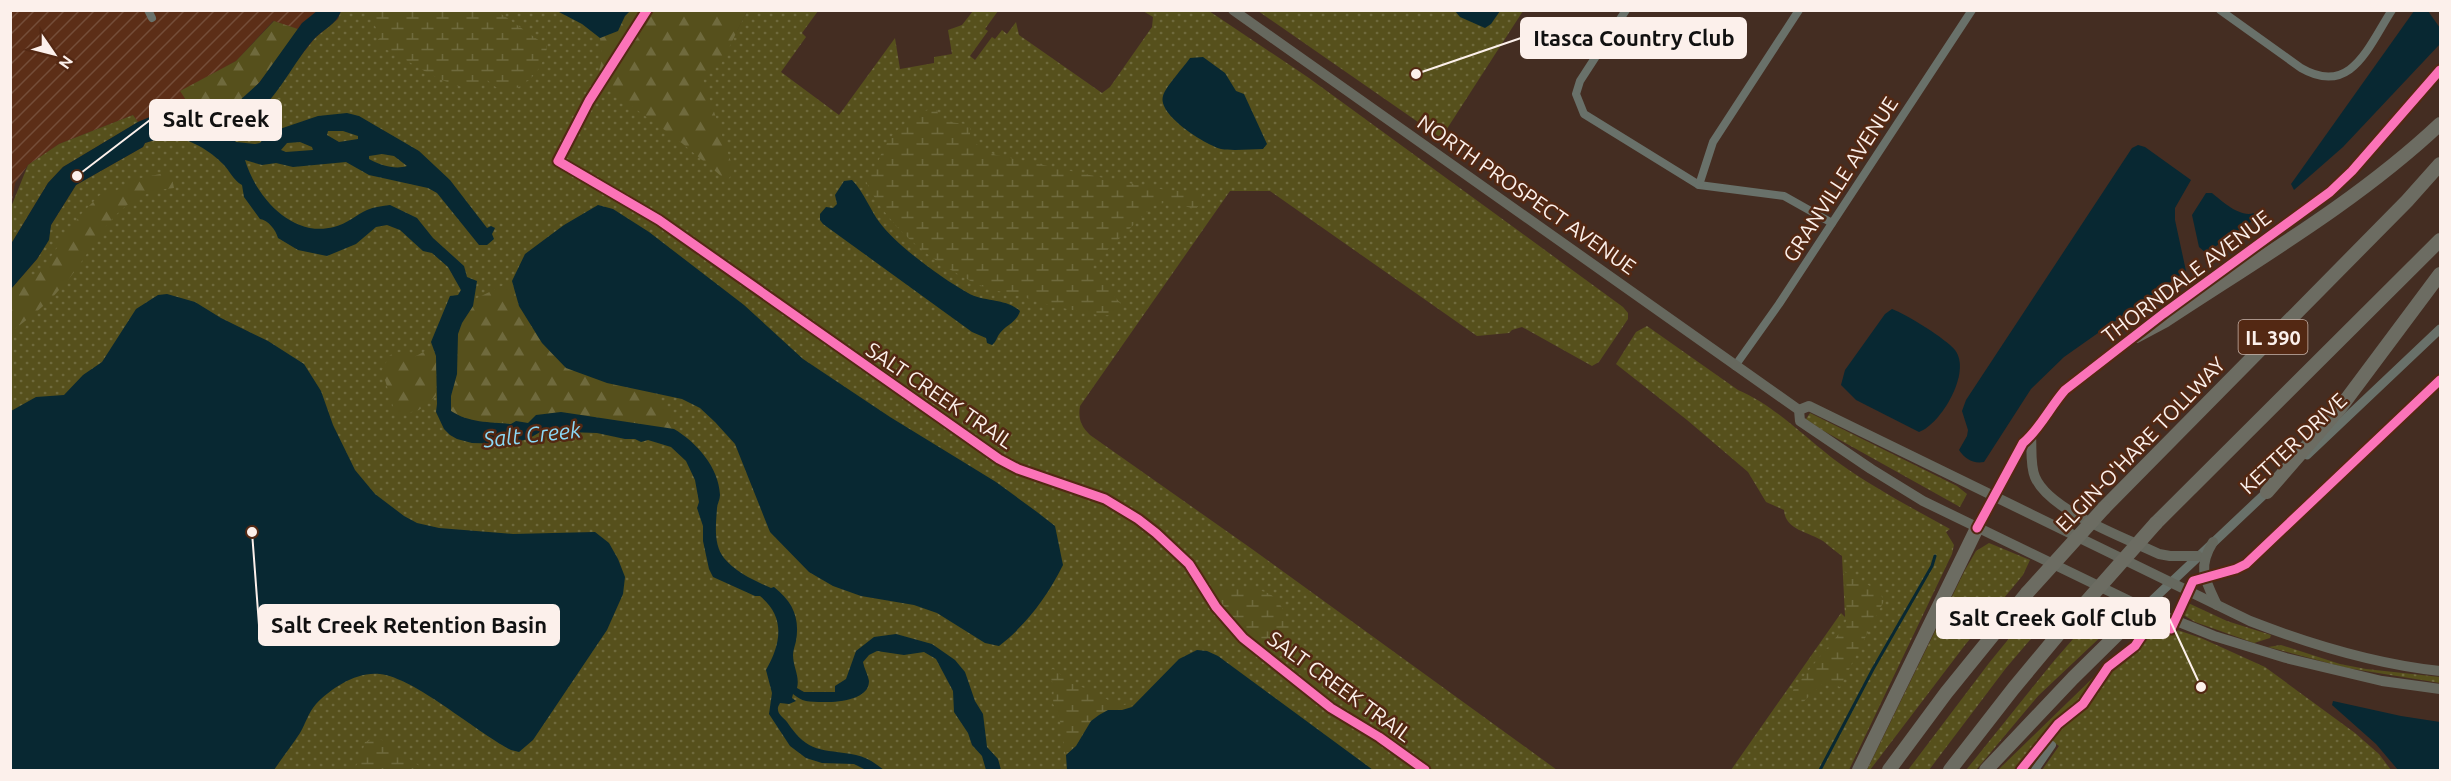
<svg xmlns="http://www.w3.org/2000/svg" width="2451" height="781" font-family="Ubuntu,sans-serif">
	<defs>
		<pattern id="industrial-furrows" width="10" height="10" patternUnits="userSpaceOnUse" patternTransform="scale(1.5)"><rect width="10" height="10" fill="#5c2e17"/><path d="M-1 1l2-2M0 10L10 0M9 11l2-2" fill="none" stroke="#744d39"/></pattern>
		<pattern id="grass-dots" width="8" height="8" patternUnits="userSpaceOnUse" patternTransform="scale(1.5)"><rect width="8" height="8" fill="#56501c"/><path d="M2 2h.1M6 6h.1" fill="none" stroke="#6f6a3d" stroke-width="1.8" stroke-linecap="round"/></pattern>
		<pattern id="forest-firs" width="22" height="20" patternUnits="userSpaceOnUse" patternTransform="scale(1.5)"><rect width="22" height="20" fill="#56501c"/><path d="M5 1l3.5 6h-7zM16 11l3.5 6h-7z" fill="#6f6a3d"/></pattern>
		<pattern id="wetland-marsh" width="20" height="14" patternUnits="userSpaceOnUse" patternTransform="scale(1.5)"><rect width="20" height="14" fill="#56501c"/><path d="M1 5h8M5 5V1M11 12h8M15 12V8" fill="none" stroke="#6f6a3d"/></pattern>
	</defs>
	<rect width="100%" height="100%" fill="#442d22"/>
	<!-- industrial -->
	<polygon fill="url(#industrial-furrows)" points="11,11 317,11 298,29 273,21 236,61 181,91 190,106 138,122 133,115 59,144 28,165 15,183 11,207"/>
	<!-- grass -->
	<g fill="url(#grass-dots)">
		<path d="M 341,11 L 695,11 L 730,44 L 747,11 L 818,11 L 802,33 L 806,37 L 781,72 L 839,115 L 895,38 L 900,69 L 934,63 L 934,57 L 952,54 L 948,30 L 962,25 L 973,11 L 998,11 L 985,29 L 988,31 L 970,56 L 975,60 L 992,37 L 995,39 L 1002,30 L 1007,34 L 1016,22 L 1019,35 L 1102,93 L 1110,87 L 1152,27 L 1153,17 L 1143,11 L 1209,11 L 1309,78 L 1623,307 L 1628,313 L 1628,319 L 1599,362 L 1592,366 L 1522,327 L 1512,330 L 1509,333 L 1477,336 L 1270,191 L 1230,191 L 1080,406 C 1078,419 1081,426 1090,435 L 1252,549 L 1557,770 L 11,770 L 11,289 L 37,259 L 46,244 L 51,225 L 76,185 L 143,147 L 145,143 L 208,124 L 223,125 L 296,62 L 315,38 L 338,19 Z"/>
		<polygon points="1258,11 1523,11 1441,138"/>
		<polygon points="133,115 138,122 63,167 48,183 11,244 11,207 28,165 59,144"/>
		<path d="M 1647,326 L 1738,390 C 1776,406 1806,439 1839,463 C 1874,488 1912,508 1950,529 L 1946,532 L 1954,545 L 1952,554 L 1849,770 L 1731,770 L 1841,613 L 1845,617 L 1842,556 C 1835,551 1829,546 1823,541 C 1809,532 1785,530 1784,510 L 1766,502 L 1748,472 L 1687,420 L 1616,364 L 1636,332 Z"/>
		<polygon points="1810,413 1957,486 1967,494 1960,507 1822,430 1806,419"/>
		<polygon points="1989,543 2030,560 2023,575 1965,645 1870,770 1867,770 1965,570 1976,551"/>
		<polygon points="2105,597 2123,606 2126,613 2038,696 1976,770 1966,770 2053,662 2100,608 2097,606"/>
		<polygon points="2042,598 2058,607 2006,668 1929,770 1908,770 1989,663"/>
		<polygon points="2186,602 2227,621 2271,635 2270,638 2254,643 2195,622 2180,613"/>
		<polygon points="2151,621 2201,638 2265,667 2355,733 2379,754 2391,770 2042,770 2059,746 2049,739 2059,727 2082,709 2111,669 2134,651"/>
		<polygon points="2141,631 2131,646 2101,671 2078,706 2053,725 2042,737 2016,770 1998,770"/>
		<polygon points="2281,645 2340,664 2366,669 2440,677 2440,683 2347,668 2268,647"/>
	</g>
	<!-- forest -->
	<g fill="url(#forest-firs)">
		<path d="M 630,11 L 747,11 L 721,64 L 710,68 L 702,76 L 734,171 L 727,181 L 677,139 L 594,79 C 604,66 602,54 600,38 L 618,31 L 625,15 Z"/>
		<path d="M 274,21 L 298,29 C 282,51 251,105 222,109 C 211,111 200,108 190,106 L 180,91 L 236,61 Z"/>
		<path d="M 165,173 L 172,178 L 174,188 C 109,193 98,249 60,289 C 46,305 28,319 11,332 L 11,289 L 20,279 L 39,273 L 82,213 L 104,191 L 115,191 L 141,178 Z"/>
		<path d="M 512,281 L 519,307 L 542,343 L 566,367 L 607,383 L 653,393 L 660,404 L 673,417 L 674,429 L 561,412 L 536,415 L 528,423 L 516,421 L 511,424 C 490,422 469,423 451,411 L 451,396 L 457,374 L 458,334 L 462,323 L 473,306 L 475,299 Z"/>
		<polygon points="432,347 436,356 436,396 419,410 396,416 382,370 390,355 400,352 409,356 411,359"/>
	</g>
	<!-- wetland -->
	<g fill="url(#wetland-marsh)">
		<path d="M 377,10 L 497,11 L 547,46 C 546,64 527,90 507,90 C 498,91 492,84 486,79 L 477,91 C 462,87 446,83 432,75 C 413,65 395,52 373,44 L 381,37 L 370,17 Z"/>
		<path d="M 930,109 L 937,110 L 938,114 L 948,122 L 966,124 L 970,128 L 970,139 L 984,150 L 996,155 C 1053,167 1109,180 1166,190 C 1178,192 1193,189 1202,197 L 1201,203 L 1196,209 L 1167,202 L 1153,206 L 1091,266 L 1120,303 L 1121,308 C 1112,321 1092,313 1079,311 C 1057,308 1037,301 1016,295 C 1004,292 989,290 977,284 C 932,263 885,225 865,179 C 877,170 876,166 882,152 C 892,131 908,118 930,109 Z"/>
		<polygon points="1843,571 1879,591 1884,601 1840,687 1825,681 1800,705 1791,696 1794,688 1842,630 1847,619"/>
		<path d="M 1205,588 C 1224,589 1247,586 1265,592 C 1279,596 1291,620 1288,634 C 1288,639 1282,646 1278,648 C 1249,662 1217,608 1205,588 Z"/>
		<path d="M 1053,669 L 1073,684 L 1093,691 L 1113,703 L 1124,705 L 1141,699 C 1132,706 1126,711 1115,709 L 1085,730 L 1076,746 L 1066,755 C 1060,737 1064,720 1053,704 L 1054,685 L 1050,678 L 1049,671 Z"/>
		<polygon points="376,738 382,740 425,770 353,770 360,760 365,742"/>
	</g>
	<!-- water -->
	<g fill="#082832" fill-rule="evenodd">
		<path d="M 317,11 L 341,11 C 336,25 323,29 313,40 C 293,63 275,103 249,119 C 239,126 220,125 208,124 L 208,126 L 222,130 L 236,142 L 255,144 L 260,143 L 268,133 L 318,116 L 347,113 L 359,116 L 419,151 L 450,180 L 487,228 L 491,226 L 495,228 L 492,234 L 494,239 L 487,245 L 479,245 L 437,193 L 428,188 L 369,175 L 346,162 L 293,167 L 276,163 L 262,165 L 245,160 C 256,197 292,238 334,227 C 347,224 356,215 367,210 C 374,207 383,206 390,205 L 417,218 L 433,238 L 464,266 L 467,277 L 477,281 L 473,306 L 462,323 L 458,334 L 457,374 L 451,396 L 451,411 C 469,423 490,422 511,424 L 516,421 L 528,423 L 536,415 L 561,412 L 674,429 C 696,442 719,467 720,495 C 720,500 717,504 717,508 C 716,524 713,544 724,558 C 735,572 755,581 771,588 L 774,587 C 793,602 800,618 796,641 C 795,646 793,650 793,655 C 793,667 800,676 797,688 L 804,692 L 835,692 L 835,686 L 846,679 L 856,651 L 874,637 L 896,634 L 932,644 L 955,660 L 965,672 L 975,701 L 983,714 L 987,747 L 998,759 L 1001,770 L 986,770 L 982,756 L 972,745 L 968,733 L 954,712 L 953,691 L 936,659 L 924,652 L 904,655 L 877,651 L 869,655 L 863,662 C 864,668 868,675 869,681 C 869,705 820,703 806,701 C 801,700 797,697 793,694 L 792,698 L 796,701 L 789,704 L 780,703 L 778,707 C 777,714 782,716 787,722 C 809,755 821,748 856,755 C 867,757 876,764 884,770 L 866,770 L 854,764 L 822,763 L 806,758 L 790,746 L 769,714 L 772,693 L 766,670 C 781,644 786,617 760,596 L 755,596 L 713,577 L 709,569 L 703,541 L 703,526 L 697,508 L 699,502 L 695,480 L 686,461 L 671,447 L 648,440 L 641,442 L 635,439 L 625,439 L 597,433 L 568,432 L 554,429 L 542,431 L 528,439 L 508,444 L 472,443 L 457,439 L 450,435 L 444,429 L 436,412 L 437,404 L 436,356 L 431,342 L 450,296 L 458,295 L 461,290 L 448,267 L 432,253 L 423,251 L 400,230 L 387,225 L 376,227 L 356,244 L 327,256 L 298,250 L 278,238 C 276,230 268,220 260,219 L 244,197 L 242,185 C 233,180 230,171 223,164 C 211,151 186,136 168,137 C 160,138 152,141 145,143 L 143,147 L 76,185 L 51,225 L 49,240 L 37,259 L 11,289 L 11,244 L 48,183 L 63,167 L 138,122 L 152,116 L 190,106 L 224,109 L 238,102 L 259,83 L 302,23 ZM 328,131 L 343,131 L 358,136 L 358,139 L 339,142 L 327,135 ZM 300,142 L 312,147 L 313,150 L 286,152 L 281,150 L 287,143 ZM 382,154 L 394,156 L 407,166 C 395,170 380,165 369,159 L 369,156 Z"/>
		<polygon points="557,11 630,11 625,16 618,31 600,38 582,24"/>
		<polygon points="1455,11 1500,11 1491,24 1485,28 1460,17"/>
		<polygon points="2414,11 2428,11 2440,28 2440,44 2343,147 2294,190 2291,184"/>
		<path d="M 1203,57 L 1225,73 L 1236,91 L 1244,94 L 1267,144 L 1263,149 C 1250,149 1234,151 1221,149 C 1206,145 1157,115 1163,96 C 1166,86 1184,67 1190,58 Z"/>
		<path d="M 2138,145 L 2145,147 L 2191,180 L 2175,208 L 2175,220 L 2186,271 L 2064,357 L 2031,389 L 1984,462 C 1973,464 1965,459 1959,450 L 1967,436 L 1968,430 L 1962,411 L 1966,400 L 2132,148 Z"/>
		<path d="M 852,180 C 864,192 870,210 880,223 C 897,246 943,279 968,293 C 983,302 1006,298 1020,311 C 1017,322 1006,325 1000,333 C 996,338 997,341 992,345 L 987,343 L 986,338 L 972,332 L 823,224 L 820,220 L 820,214 L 826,207 L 833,208 L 837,204 L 835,195 L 844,181 Z"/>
		<path d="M 2206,193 L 2212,193 C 2222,201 2240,218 2254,213 L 2258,217 L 2206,253 L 2199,247 L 2192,215 Z"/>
		<path d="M 598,205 L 613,209 L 649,232 L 744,305 L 803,359 L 890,417 L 996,482 L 1037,512 L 1055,526 L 1063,565 C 1047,597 1027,624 999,646 L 985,643 L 937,613 L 914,605 L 861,596 L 833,586 L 809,572 L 770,532 L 735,444 L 715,422 L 700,408 L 682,399 L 607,383 L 566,368 L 542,343 L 519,306 L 512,281 L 525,254 L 564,225 Z"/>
		<path d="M 167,294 L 195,302 L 221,318 L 268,341 L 304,364 L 321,391 L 333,425 L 355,470 L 375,494 L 404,516 L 417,523 L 439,528 L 513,534 L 595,532 L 609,543 L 618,559 L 625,577 L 623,594 L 607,630 L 533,740 L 519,752 L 511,750 C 476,732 415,678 380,674 C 357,671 331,688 316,704 C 308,713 306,723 300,733 C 292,745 282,758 274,770 L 11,770 L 11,411 L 36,397 L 64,395 L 83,375 L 102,362 L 136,309 L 158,295 Z"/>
		<path d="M 1892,309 C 1906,314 1946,339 1955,350 C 1972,372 1941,424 1919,432 L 1856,400 L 1841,385 L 1845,370 L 1885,314 Z"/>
		<polygon points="1197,650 1207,651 1218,656 1373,770 1067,770 1066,755 1076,746 1091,721 1099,715 1108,710 1122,710 1132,707 1179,659"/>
		<polygon points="2333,701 2401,716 2440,722 2440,770 2398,770 2376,744 2332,705"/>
	</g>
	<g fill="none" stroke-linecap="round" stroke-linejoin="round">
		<!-- stream -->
		<polyline stroke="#082832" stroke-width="3" points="1820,770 1873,669 1932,566 1935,556"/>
		<!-- minor -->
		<g stroke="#69716a" stroke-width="8">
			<polyline points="148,10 152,18"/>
			<polyline points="1626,10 1580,81 1576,94 1584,114 1699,185 1784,196 1832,223"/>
			<path d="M 2220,10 L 2301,68 C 2351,97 2368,47 2392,10"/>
			<polyline points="1699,185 1713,142 1799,10"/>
			<polyline points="1735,366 1779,304 1972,10"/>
			<polyline points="2035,770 2052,745"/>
		</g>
		<!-- tertiary -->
		<g stroke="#69716a" stroke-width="9">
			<polyline points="2155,320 2330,192 2352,171 2440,70"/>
			<polyline points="2307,455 2440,329"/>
			<path d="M 1977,528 L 2023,443 C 2040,429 2048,406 2064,391 C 2087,369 2116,354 2140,333"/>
			<polyline points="2144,608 2270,489"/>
		</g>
		<!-- secondary -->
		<g stroke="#66685e" stroke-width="10">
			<polyline points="1233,10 1799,410 1800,421 1871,469 1923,501 2144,608 2214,636 2286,658 2382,681 2440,689"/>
			<path d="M 1799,410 L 1809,406 L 2250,621 C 2312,645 2374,664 2440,671"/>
			<path d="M 2031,436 C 2032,449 2030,465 2035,477 C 2049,511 2126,538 2159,554 L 2170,556 L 2198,556"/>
			<path d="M 2213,542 C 2197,568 2205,580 2217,605"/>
		</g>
		<!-- motorway -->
		<g stroke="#6c6c62" stroke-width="14">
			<path d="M 2136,336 L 2166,320 C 2260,258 2358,201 2440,124"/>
			<polyline points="2267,492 2340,408 2440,274"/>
			<polyline points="2104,508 2407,201 2440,164"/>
			<polyline points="2156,523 2440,240"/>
			<polyline points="1859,770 1977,528"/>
			<polyline points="1889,770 1946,693 2027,593"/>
			<polyline points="1950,770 2013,689 2072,618"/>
			<polyline points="1986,770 2073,678 2144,608"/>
		</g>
		<!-- motorway-bridge -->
		<g stroke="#6c6c62" stroke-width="14">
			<polyline points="2027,593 2104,508"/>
			<polyline points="2072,618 2156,523"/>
		</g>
		<!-- cycleway casing -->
		<g stroke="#532813" stroke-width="13">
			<g id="cycleway">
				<polyline points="647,10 589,101 558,161 659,220 999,459 1018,469 1105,499 1138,519 1156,533 1189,564 1216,607 1243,638 1331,708 1379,737 1425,770"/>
				<path d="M 1977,528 L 2023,443 C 2040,429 2050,407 2065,390 L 2163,314 L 2330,192 L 2352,171 L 2440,70"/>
				<polyline points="2021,770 2058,724 2083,704 2108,667 2135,646 2147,628 2155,625 2171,629 2193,581 2236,569 2246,564 2440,380"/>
			</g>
		</g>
		<!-- cycleway -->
		<use href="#cycleway" stroke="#fb73b8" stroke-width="9"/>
	</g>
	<g text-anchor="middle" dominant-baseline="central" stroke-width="5" stroke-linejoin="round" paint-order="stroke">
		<!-- shield labels -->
		<rect fill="#532813" stroke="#c9b4aa" stroke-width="1.5" x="2238.5" y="320" width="69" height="34" rx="4.5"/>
		<g font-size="20" font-weight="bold" fill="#fcf0eb">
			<text x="2273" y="337">IL 390</text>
		</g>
		<!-- street labels -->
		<g font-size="21" fill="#fcf0eb" stroke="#532813">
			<text transform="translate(1840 179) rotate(-57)">GRANVILLE AVENUE</text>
			<text transform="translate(1527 194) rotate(35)">NORTH PROSPECT AVENUE</text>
			<text transform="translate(2186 276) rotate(-37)">THORNDALE AVENUE</text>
			<text transform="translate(940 395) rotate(34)">SALT CREEK TRAIL</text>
			<text transform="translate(2293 443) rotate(-43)">KETTER DRIVE</text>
			<text transform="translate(2140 444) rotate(-46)">ELGIN-O'HARE TOLLWAY</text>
			<text transform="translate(1340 686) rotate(36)">SALT CREEK TRAIL</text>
		</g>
		<!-- water labels -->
		<g font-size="22" font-style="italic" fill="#8bd8f7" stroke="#532813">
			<text transform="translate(532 434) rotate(-6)">Salt Creek</text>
		</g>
	</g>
	<!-- callouts -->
	<path fill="none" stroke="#fcf0eb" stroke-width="2" d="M1416 74L1521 38M77 176L150 120M2201 687L2169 618M252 532L259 625"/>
	<g fill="#fcf0eb" stroke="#532813" stroke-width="2">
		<circle cx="1416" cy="74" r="6"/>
		<circle cx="77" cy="176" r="6"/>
		<circle cx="2201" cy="687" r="6"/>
		<circle cx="252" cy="532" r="6"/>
	</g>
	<g fill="#fcf0eb" stroke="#fcf0eb" stroke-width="2">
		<rect x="1521" y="18" width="225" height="40" rx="6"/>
		<rect x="150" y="100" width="131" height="40" rx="6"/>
		<rect x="1937" y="598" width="232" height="40" rx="6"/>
		<rect x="259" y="605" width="300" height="40" rx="6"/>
	</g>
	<g font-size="22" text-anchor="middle" font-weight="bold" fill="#111">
		<text x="1634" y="46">Itasca Country Club</text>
		<text x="216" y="127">Salt Creek</text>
		<text x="2053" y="626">Salt Creek Golf Club</text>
		<text x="409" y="633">Salt Creek Retention Basin</text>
	</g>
	<!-- border -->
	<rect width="2451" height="781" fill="none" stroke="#fcf0eb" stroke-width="24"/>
	<!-- north arrow -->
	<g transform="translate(54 54) rotate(125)" stroke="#532813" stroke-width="4.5" paint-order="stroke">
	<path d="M0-4.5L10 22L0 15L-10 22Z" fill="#fcf0eb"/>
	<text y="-9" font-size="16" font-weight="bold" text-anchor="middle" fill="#fcf0eb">N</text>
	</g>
</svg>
